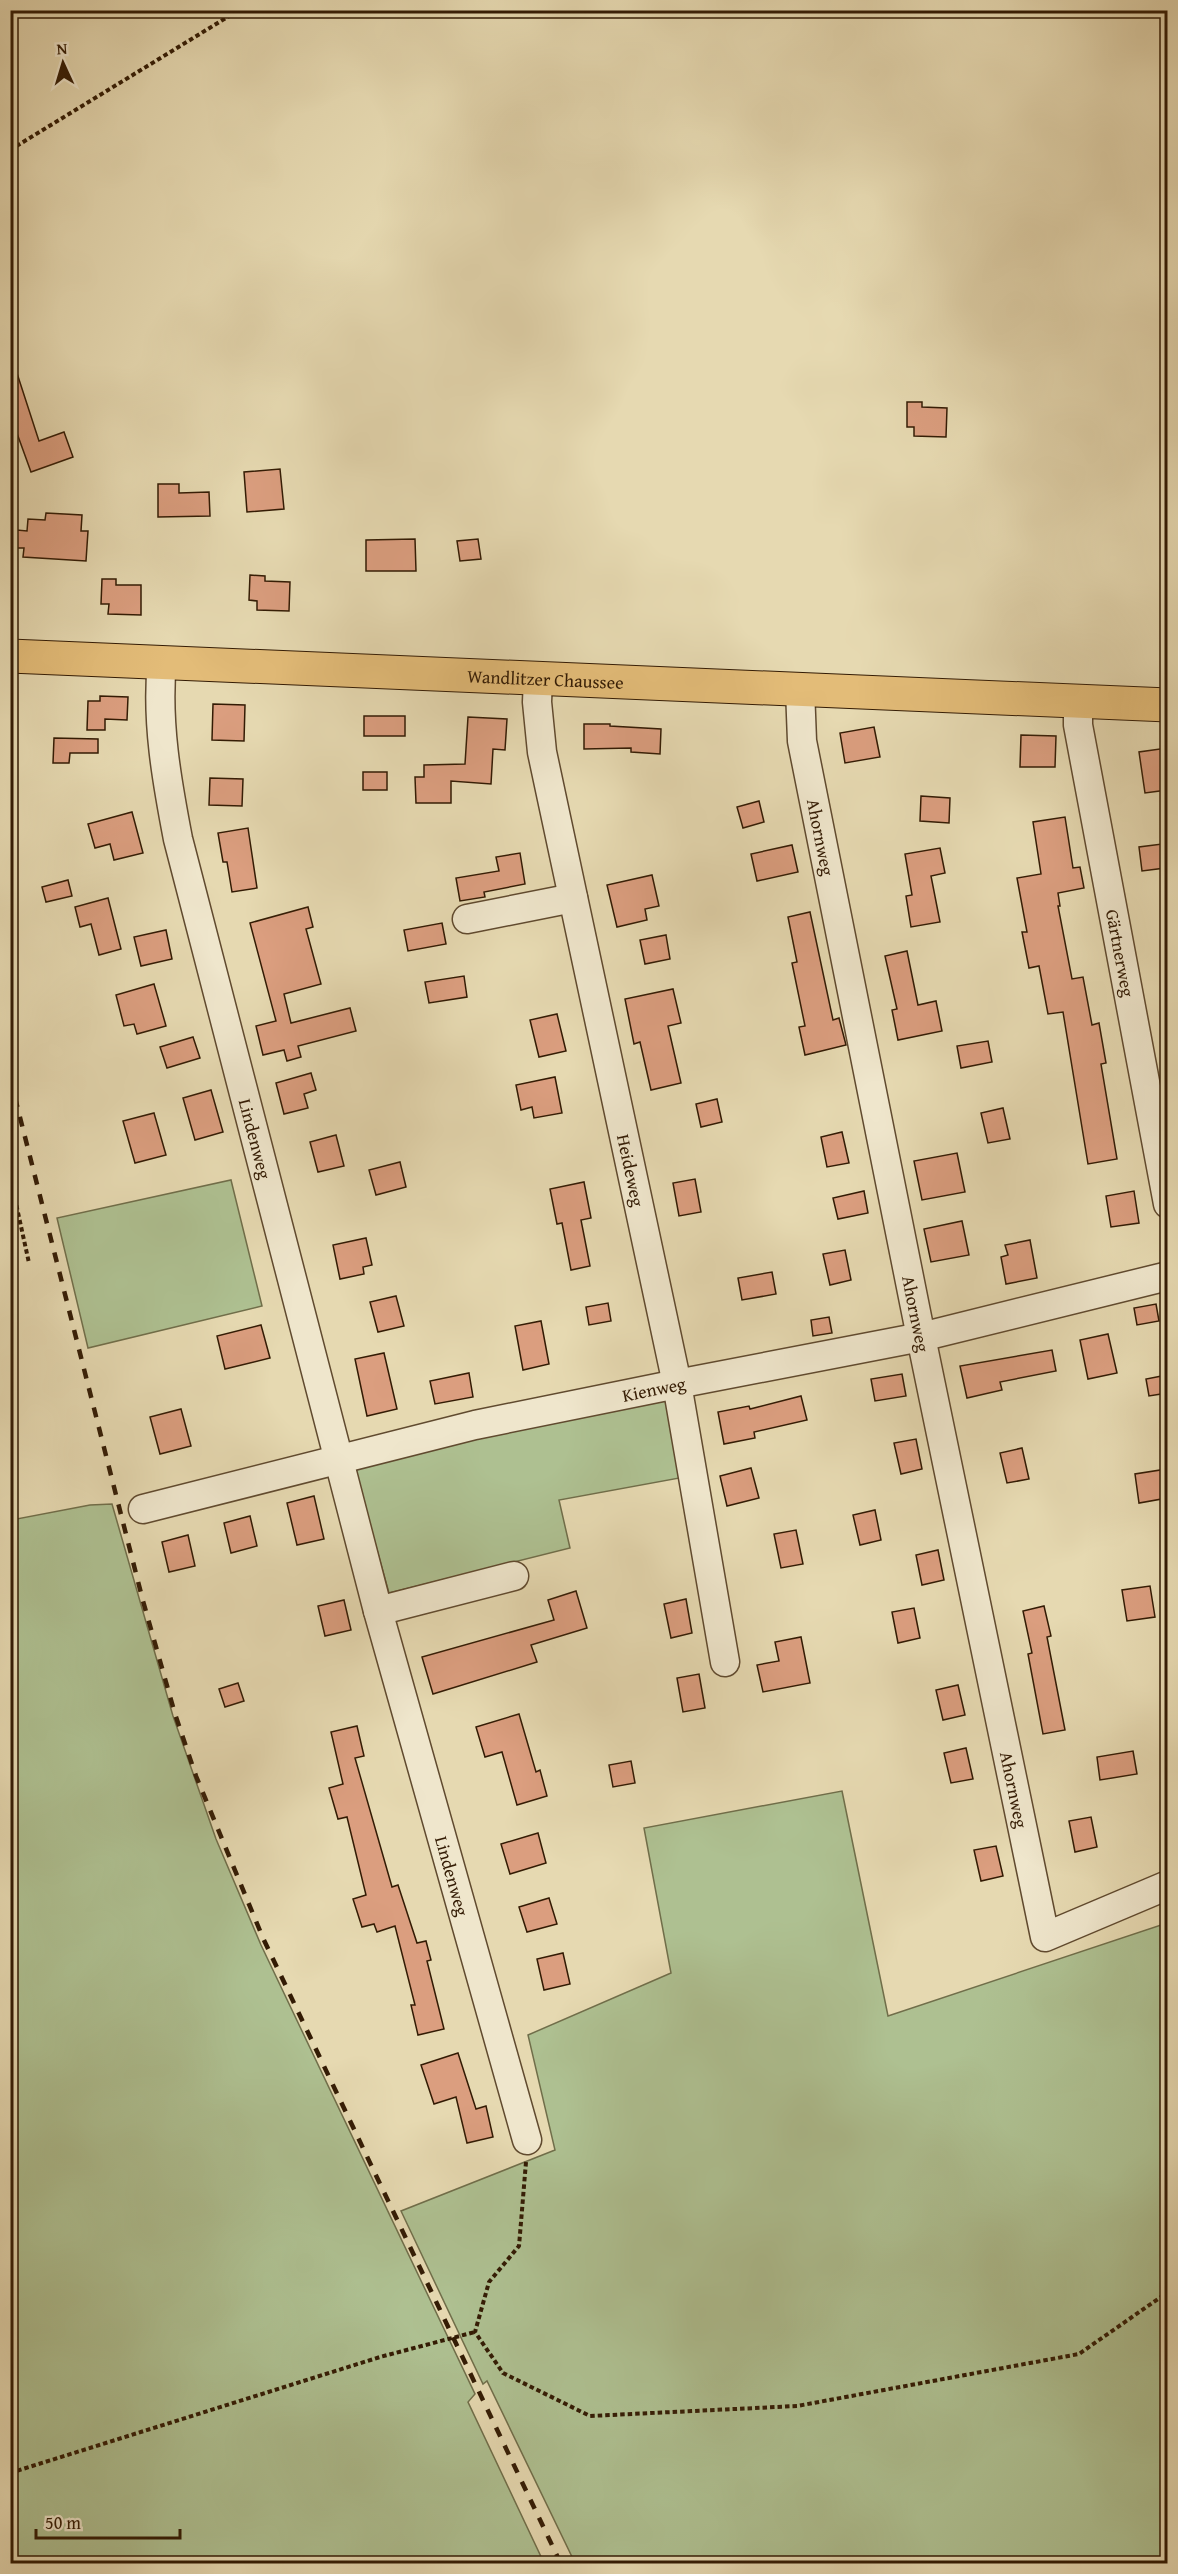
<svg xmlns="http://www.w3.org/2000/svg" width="1178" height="2574" font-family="'Gentium Book Plus',serif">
	<rect width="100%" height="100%" fill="#e6d9b1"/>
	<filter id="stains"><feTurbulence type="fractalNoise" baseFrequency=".00333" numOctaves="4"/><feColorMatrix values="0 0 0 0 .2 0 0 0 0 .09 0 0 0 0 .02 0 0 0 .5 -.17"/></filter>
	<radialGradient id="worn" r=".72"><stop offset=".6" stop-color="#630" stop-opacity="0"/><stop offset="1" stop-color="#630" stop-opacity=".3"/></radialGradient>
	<!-- green -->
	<g fill="#aec091" stroke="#706e4a" stroke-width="1.5">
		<polygon points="231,1180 262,1306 88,1348 57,1218"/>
		<polygon points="665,1394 685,1477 559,1500 570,1548 389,1593 353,1464"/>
		<polygon points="10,1491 17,1519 90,1505 112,1504 173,1716 216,1839 261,1945 475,2394 468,2402 544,2563 11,2563"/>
		<polygon points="842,1791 888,2016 1167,1923 1167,2563 575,2563 487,2381 483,2384 401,2211 555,2150 528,2035 671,1973 644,1828"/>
	</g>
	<!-- building -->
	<g fill="#db9e7f" stroke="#331b04" stroke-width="1.5">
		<polygon points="10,364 14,364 39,441 64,432 73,457 31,472 10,414"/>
		<polygon points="907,402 922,402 922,407 947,408 946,437 914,436 914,427 907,427"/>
		<polygon points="280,469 284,509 247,512 244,472"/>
		<polygon points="158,484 179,484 179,493 209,492 210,516 158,517"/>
		<polygon points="46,513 82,515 81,531 88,531 86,561 23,557 24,548 16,548 17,530 27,531 28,519 45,520"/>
		<polygon points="415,539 416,571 366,571 366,540"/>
		<polygon points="478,539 481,559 460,561 457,541"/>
		<polygon points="250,575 265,576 265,581 290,582 289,611 257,610 257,601 249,600"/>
		<polygon points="102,579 116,579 116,585 141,585 141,615 108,614 109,604 101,604"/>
		<polygon points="100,696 128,697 127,720 105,719 105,730 87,730 88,701 100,701"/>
		<polygon points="213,704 245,705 244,741 212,740"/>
		<rect x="364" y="716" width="41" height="20"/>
		<polygon points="468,717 507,719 505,750 493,749 491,784 451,781 451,803 416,803 415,777 424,777 424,765 465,764"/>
		<polygon points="584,724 610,724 610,726 661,729 660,754 631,752 631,748 584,749"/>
		<polygon points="874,727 880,757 845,763 840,733"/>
		<polygon points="1021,735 1056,736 1055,767 1020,767"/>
		<polygon points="54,738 98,739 98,753 70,753 69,763 53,763"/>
		<polygon points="1167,748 1167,790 1145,793 1139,752"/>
		<rect x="363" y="772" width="24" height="18"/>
		<polygon points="210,778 243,779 242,806 209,805"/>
		<polygon points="921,796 950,798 949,823 920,821"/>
		<polygon points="759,801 764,822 743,828 737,807"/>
		<polygon points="132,812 143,853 114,860 110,844 95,848 88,824"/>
		<polygon points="1065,817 1073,868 1080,867 1084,888 1058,893 1060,906 1058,906 1072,979 1083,977 1092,1025 1099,1023 1106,1063 1101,1064 1117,1159 1088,1164 1063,1012 1048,1014 1039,966 1029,968 1022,932 1027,932 1017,878 1041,874 1033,822"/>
		<polygon points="248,828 257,888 232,892 227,862 223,862 218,833"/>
		<polygon points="1162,844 1165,868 1142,871 1139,847"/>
		<polygon points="792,845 798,872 757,881 751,854"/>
		<polygon points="940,848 945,873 931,876 940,922 911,927 906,896 912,895 905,854"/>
		<polygon points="520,853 525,884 484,892 485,897 460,901 456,878 499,871 496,857"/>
		<polygon points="652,875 659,906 645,909 647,920 617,927 607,885"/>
		<polygon points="68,880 72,896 46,902 42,887"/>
		<polygon points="108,898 121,949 99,955 91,924 80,927 75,907"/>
		<polygon points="308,907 313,927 306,929 321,984 284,994 291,1023 350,1008 356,1031 298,1046 301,1057 287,1061 284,1050 263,1055 256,1026 276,1021 250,923"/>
		<polygon points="810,912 833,1020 839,1018 846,1045 805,1055 799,1027 805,1026 792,963 797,962 788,917"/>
		<polygon points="442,923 446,944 408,951 404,930"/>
		<polygon points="166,930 172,959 141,966 134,937"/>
		<polygon points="666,935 670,959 645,964 640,940"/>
		<polygon points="907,951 918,1005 936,1001 942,1031 898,1040 892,1010 897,1009 885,956"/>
		<polygon points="464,976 467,997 429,1003 425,982"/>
		<polygon points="154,984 166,1026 137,1034 134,1024 124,1026 116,995"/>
		<polygon points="673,989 681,1023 668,1026 681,1083 651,1090 640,1042 634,1044 625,999"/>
		<polygon points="557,1014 566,1051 539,1057 530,1020"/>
		<polygon points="193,1037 200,1058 167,1068 160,1047"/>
		<polygon points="988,1041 992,1062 961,1068 957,1046"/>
		<polygon points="311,1073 316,1090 304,1094 308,1108 284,1114 276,1083"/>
		<polygon points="555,1077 562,1113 534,1118 532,1107 521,1110 516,1085"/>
		<polygon points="211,1090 223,1132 195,1140 183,1098"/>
		<polygon points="717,1099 722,1122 701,1127 696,1104"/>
		<polygon points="1003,1108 1010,1139 988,1143 981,1113"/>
		<polygon points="154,1113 166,1155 135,1163 123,1121"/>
		<polygon points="842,1132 849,1163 827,1167 821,1137"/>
		<polygon points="336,1135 344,1166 318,1172 310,1142"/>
		<polygon points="957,1153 965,1192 922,1200 914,1161"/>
		<polygon points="400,1162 406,1187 376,1195 369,1170"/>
		<polygon points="695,1179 701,1212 679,1216 673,1183"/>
		<polygon points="584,1182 591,1218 581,1220 590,1266 571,1270 562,1223 557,1224 550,1189"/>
		<polygon points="864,1191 868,1213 838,1219 833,1198"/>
		<polygon points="1134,1191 1139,1223 1111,1227 1106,1196"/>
		<polygon points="962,1221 969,1255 931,1262 924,1229"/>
		<polygon points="366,1238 372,1265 363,1267 364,1274 340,1279 333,1245"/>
		<polygon points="1030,1240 1037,1278 1006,1284 1001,1257 1008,1255 1005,1245"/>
		<polygon points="845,1250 851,1280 830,1285 823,1254"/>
		<polygon points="772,1272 776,1294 742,1300 738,1278"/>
		<polygon points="396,1296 404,1326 378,1332 370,1302"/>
		<polygon points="608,1303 611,1321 589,1325 586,1307"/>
		<polygon points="1156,1304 1159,1321 1137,1325 1134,1308"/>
		<polygon points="829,1317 832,1333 813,1336 811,1320"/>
		<polygon points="541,1321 549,1364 523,1370 515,1326"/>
		<polygon points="261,1325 270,1358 225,1369 217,1336"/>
		<polygon points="1108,1334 1117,1373 1088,1379 1080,1340"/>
		<polygon points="1052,1350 1056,1371 1000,1382 1002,1390 967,1398 960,1366"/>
		<polygon points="384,1353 397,1409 367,1416 355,1359"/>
		<polygon points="469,1373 473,1397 435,1404 430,1381"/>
		<polygon points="902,1374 906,1396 875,1401 871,1379"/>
		<polygon points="1167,1375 1167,1393 1149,1396 1146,1379"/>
		<polygon points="801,1396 807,1420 754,1432 755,1438 724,1444 718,1412 749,1406 750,1409"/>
		<polygon points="181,1409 191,1446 160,1454 150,1417"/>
		<polygon points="916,1439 922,1469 901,1474 894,1443"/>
		<polygon points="1022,1448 1029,1479 1007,1483 1000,1453"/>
		<polygon points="751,1468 759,1498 727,1506 720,1476"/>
		<polygon points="1167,1469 1167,1498 1139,1503 1135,1474"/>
		<polygon points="314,1496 324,1539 297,1545 287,1503"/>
		<polygon points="875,1510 881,1540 860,1545 853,1515"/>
		<polygon points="250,1516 257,1546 231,1553 224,1523"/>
		<polygon points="796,1530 803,1564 781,1568 774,1534"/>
		<polygon points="188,1535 195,1566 169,1572 162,1542"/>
		<polygon points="938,1550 944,1580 922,1585 916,1555"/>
		<polygon points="1150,1586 1155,1617 1127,1621 1122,1590"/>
		<polygon points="576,1591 587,1628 531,1645 537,1662 433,1694 422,1657 554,1620 548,1600"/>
		<polygon points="686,1599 692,1633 671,1638 664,1604"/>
		<polygon points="344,1600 351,1630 325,1636 318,1606"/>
		<polygon points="1044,1606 1051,1636 1047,1637 1065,1730 1043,1734 1028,1654 1032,1653 1023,1611"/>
		<polygon points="914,1608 920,1638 898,1643 892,1612"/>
		<polygon points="801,1637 810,1683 763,1692 757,1665 779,1661 775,1642"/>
		<polygon points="699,1674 705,1708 683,1712 677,1678"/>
		<polygon points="238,1683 244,1701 225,1707 219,1689"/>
		<polygon points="958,1685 965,1715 943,1720 936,1690"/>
		<polygon points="519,1714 536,1772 540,1770 547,1796 517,1805 502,1752 485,1757 476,1727"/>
		<polygon points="357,1726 364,1756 355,1758 392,1887 398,1885 417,1943 426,1941 431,1960 427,1961 444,2029 418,2035 411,2005 415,2005 395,1926 377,1932 374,1924 362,1927 353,1899 366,1895 347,1817 338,1819 329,1788 343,1784 331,1732"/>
		<polygon points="966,1748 973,1779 951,1783 944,1753"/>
		<polygon points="1133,1751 1137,1774 1100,1780 1097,1757"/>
		<polygon points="631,1761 635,1783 613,1787 609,1765"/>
		<polygon points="1091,1817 1097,1847 1075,1852 1069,1821"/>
		<polygon points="538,1833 546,1863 510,1874 501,1844"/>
		<polygon points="996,1846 1003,1876 981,1881 974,1850"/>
		<polygon points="549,1898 557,1924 527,1932 519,1907"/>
		<polygon points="563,1953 570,1984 544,1990 537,1959"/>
		<polygon points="458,2053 476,2109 486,2106 493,2137 467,2143 456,2097 434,2104 421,2065"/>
	</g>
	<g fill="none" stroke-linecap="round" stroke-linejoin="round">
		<!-- minor casing -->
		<g stroke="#604a2f" stroke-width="31">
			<g id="minor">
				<path id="s1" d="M 162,662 C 156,721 167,782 178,839 L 378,1611 L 527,2140"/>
				<path id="s2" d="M 538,679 L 537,702 L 542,752 L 677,1384 L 725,1662"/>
				<path id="s3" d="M 800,689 L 802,741 L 921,1337 L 1045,1937 L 1168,1885"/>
				<path id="s4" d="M 1078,701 L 1078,725 L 1168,1204"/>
				<polyline points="467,919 573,898"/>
				<path id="s5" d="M 143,1509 L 475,1425 L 677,1384 L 921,1337 L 1168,1276"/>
				<polyline points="378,1611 514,1576"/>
			</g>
		</g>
		<!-- major casing -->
		<g stroke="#331b04" stroke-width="35">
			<g id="major">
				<path id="s6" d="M 10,656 L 1168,705"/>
			</g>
		</g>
		<!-- path -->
		<g stroke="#331b04" stroke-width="4" stroke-dasharray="4.5 3" stroke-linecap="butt">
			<polyline points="10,150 239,10"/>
			<polyline points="10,1176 29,1263"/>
			<polyline points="526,2162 519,2246 489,2282 475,2332 503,2373 590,2416 797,2406 1079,2354 1168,2292"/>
			<polyline points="10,2473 380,2357 475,2332"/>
		</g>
		<!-- minor -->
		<use href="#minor" stroke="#efe6cc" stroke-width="28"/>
		<!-- major -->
		<use href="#major" stroke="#e3bc78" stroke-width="33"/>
		<!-- rail -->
		<polyline stroke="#331b04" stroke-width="4.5" stroke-dasharray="10 10" stroke-linecap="butt" points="10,1078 143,1601 175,1714 196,1776 263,1938 561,2564"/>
	</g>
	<g text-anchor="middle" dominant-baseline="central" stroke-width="4.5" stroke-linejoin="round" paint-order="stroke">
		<!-- street labels -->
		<g font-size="18" fill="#331b04" stroke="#efe6cc">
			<text stroke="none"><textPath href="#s6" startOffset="536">Wandlitzer Chaussee</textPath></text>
			<text stroke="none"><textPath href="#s3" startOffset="150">Ahornweg</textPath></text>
			<text stroke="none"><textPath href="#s4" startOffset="256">Gärtnerweg</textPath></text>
			<text stroke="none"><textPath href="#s1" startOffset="488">Lindenweg</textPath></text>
			<text stroke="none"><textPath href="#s2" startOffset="501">Heideweg</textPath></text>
			<text stroke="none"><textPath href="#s3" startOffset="636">Ahornweg</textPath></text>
			<text stroke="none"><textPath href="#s5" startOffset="525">Kienweg</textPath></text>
			<text stroke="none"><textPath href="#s3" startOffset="1122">Ahornweg</textPath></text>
			<text stroke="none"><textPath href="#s1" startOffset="1251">Lindenweg</textPath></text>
		</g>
	</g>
	<!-- margin -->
	<rect width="1178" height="2574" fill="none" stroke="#e6d9b1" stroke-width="36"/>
	<rect x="12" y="12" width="1154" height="2550" fill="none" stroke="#331b04" stroke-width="3"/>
	<rect x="18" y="18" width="1142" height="2538" fill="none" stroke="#331b04" stroke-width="1.5"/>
	<!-- north arrow -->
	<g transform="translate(63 63) rotate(356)" stroke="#efe6cc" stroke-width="4.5" paint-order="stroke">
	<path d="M0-4.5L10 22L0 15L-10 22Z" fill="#331b04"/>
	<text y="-9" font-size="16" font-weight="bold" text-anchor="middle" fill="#331b04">N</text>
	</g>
	<!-- scale -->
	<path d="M36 2529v9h144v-9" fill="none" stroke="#331b04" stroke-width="3"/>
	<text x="45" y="2529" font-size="18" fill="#331b04" stroke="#efe6cc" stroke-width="4.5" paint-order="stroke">50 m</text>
	<rect width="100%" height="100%" filter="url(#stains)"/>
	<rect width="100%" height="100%" fill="url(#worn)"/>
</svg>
